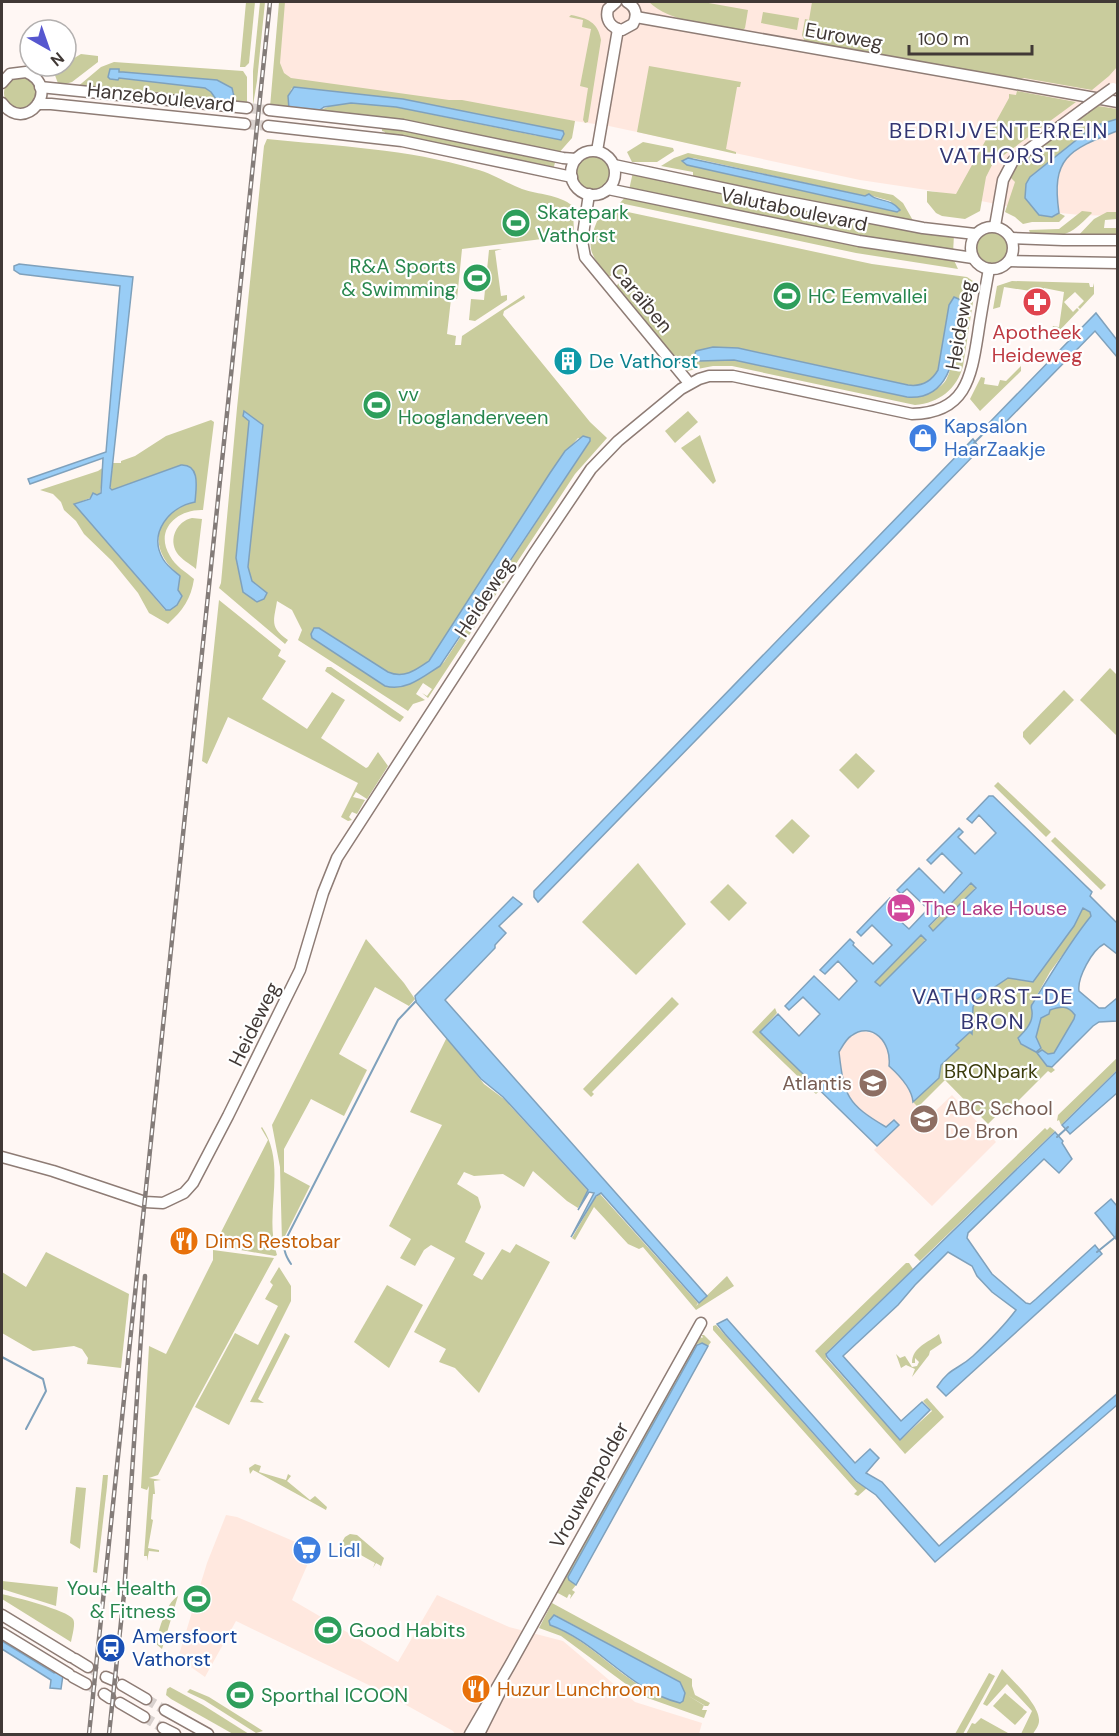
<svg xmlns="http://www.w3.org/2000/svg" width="1119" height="1736" font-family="'DM Sans',sans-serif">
	<rect width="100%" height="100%" fill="#fff7f4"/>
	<!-- built -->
	<g fill="#ffe8df">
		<polygon points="283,2 1062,2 1117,12 1117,216 1080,215 1021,209 927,190 860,180 609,126 276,78"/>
		<polygon points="864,1031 878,1035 888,1044 890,1058 889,1066 899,1074 912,1096 913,1102 928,1118 952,1095 996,1142 932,1206 874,1150 899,1125 894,1120 886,1127 862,1113 848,1095 843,1081 839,1051 850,1036"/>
		<polygon points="226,1515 237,1517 312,1549 313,1552 292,1600 398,1662 437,1595 509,1627 563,1641 635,1702 702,1723 699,1734 455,1734 453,1731 379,1690 236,1621 205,1677 178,1658 207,1563"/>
	</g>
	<!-- green -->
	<g fill="#c9cc9d" fill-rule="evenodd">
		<polygon points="246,2 255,2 249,63 245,67 240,67"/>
		<polygon points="260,2 265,2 257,81 253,105 253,71"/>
		<path d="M 279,2 L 285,2 L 280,63 L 284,73 L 291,78 L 449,100 L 462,100 L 575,121 L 572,138 L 557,155 L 317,112 C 341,98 369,104 396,107 L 538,136 L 551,129 L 403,99 L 292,88 L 288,96 L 289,109 L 270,107 Z"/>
		<path d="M 649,2 L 703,2 L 748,10 L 745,28 L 742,31 C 714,26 669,22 649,2 Z"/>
		<polygon points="812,2 1117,2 1117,67 1109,76 1092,90 1024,78 1016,80 805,42 802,35 805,19 809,20"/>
		<polygon points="763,12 799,18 797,30 761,23"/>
		<path d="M 571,15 C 587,18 598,22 601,40 L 588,122 L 585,123 L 583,120 L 588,88 L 580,86 L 591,29 L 582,27 L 583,20 L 569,17 Z"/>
		<polygon points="81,54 98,56 98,62 72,82 59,86 53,70 61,66 66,66 66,63"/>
		<polygon points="114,62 243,71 247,77 247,104 234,103 234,92 119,72 119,69 119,78 205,88 211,92 218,102 76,88 101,67"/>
		<polygon points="649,66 741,82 740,87 737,87 726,149 736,152 736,154 637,132"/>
		<circle cx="20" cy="93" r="16"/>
		<polygon points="1017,91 1076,102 993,163 986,177 980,211 965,219 942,216 936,213 927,202 927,191 956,194 1009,98 1009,94 1016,95"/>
		<polygon points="1098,106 1117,109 1117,119 1094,126 1055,158 1033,174 1026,184 1025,198 1039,215 1055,216 1059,213 1065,216 1059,222 1032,222 1023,224 1015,217 1005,212 1015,182 1011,178 1020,161"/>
		<polygon points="385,125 556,159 553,170 384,136 385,132 382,131 382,129 385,129"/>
		<path d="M 267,139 C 336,146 408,149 475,169 C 492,173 506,183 522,189 C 539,195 558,194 573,206 L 574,235 L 462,249 L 457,299 L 451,299 L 447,334 L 456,336 L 455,345 L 461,345 L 462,336 L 524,295 L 525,298 L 504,311 L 503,315 L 590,422 L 607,438 L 575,474 L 428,698 L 422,693 L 427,696 L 432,689 L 423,683 L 416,694 L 425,700 L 413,704 L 408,711 L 298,640 L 302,630 L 292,610 L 277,601 C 274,621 269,627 288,640 L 285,644 L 219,588 L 221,583 L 237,408 L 264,146 ZM 578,438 L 590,441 L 444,662 L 431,672 L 572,445 ZM 311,634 L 388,672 L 398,676 L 385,686 L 312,638 Z"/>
		<polygon points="643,142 673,148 674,151 657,162 632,162 627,152"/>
		<path d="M 688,153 L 893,195 L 903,203 L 915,224 L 717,185 L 693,176 L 693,172 L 661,166 L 674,158 ZM 693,158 L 865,196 L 869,195 L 890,201 L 899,209 L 899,212 L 687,165 Z"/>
		<circle cx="593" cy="173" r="17"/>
		<polygon points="633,172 954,234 953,254 931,251 629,190"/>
		<polygon points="627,195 953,258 958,269 856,253 620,203"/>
		<path d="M 609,208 L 872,264 L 967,277 L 976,283 L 963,366 C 957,389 939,403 915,405 L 732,366 L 713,366 L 687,371 L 616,286 L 621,281 L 615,274 L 608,277 C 584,247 588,245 601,211 ZM 954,297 L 961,302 L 961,309 C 958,327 954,366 946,380 C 939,391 919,398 907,397 L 734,360 L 699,361 L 706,348 L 738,348 L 908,385 C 922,387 931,382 938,370 L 949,305 Z"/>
		<path d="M 1082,211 L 1091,212 L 1092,213 C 1066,239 1066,235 1031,236 L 1029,230 L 1059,229 Z"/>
		<polygon points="1107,212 1117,212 1117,219 1105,220 1104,228 1117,228 1117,237 1076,238 1094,219"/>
		<circle cx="992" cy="248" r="17"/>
		<polygon points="502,249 495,251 501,296 507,295 507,300 475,321 469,320 471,299 484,300 489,250"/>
		<polygon points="1012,281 1089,283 1090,287 1093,287 1094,283 1094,294 1080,309 1078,307 1084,301 1075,292 1064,302 1073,312 1077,308 1079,310 1060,330 1052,329 1053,326 1059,327 1064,292 1044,288 1043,293 1004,287 1000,307 993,309 997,286"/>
		<polygon points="1021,366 1021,371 980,411 970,399 981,377 985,378 984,384 998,386 1000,380 1006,381"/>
		<polygon points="688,411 698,422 675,443 665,431"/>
		<path d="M 211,420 L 214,422 L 203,510 C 177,509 154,530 170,556 C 175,566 186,572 194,579 C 191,599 183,610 168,624 L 149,613 L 138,593 L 112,561 L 84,534 L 76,521 L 64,510 L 61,502 L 53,494 L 40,490 L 98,471 L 104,467 L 100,494 L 75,504 L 165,610 L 177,590 L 180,576 C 151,553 150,521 185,504 L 181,465 L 112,490 L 110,486 L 113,463 L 121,463 L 121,461 L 135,456 L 166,436 Z"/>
		<polygon points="700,435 716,481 713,484 681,448"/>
		<path d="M 192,518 L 202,519 L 196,569 C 190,564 181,559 177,553 C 168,539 177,521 192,518 Z"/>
		<polygon points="219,600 281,650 278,656 286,661 262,699 307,729 332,692 345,700 321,738 366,768 368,767 378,752 388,766 367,799 356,792 353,797 365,800 357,814 352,812 349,817 352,820 348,821 341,817 358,783 228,717 207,764 202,761"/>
		<polygon points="327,667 331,667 404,717 400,722 392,717 325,671"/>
		<polygon points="1110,668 1117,675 1117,736 1080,700"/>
		<polygon points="1064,690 1074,700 1030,745 1023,737 1023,732"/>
		<polygon points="856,753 875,771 858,789 839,770"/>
		<polygon points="998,782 1051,832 1046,837 994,786"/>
		<polygon points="792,819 810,836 793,854 775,836"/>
		<polygon points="1055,837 1106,885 1101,890 1051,841"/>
		<polygon points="638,863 686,924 636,975 582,922"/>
		<polygon points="972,883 976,887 934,931 929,927"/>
		<polygon points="728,884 747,903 729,921 710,902"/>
		<path d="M 1083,908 L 1090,912 L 1091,916 L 1050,972 L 1032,1004 L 1033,1016 L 1027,1030 L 1018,1038 L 1021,1044 L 1036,1052 L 1036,1037 L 1041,1018 L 1049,1014 L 1050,1010 L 1064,1006 L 1069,1008 L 1075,1015 L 1074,1019 L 1054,1053 L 1048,1054 L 1042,1050 C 1041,1062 1048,1063 1055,1070 L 1051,1073 L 1048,1071 L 1004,1115 L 1001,1111 L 988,1124 L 945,1080 L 918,1107 L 913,1102 L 939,1078 L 941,1065 L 958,1048 L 956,1045 L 970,1032 L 972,1033 L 973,1007 L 977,998 L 1008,978 L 1033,982 L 1074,926 Z"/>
		<polygon points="921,935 926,939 880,987 875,982"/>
		<polygon points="366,939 404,983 415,999 409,1006 375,987 339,1054 367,1070 344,1116 311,1099 284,1149 284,1172 310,1186 282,1242 280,1167 272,1125"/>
		<polygon points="672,997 679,1004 592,1092 594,1094 591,1097 583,1089"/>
		<polygon points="775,1008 777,1013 760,1032 820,1090 816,1094 752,1032"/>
		<polygon points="447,1037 484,1084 504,1099 588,1191 578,1208 567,1201 533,1171 524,1187 503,1174 474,1176 464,1172 457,1184 478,1197 481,1207 465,1242 485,1253 473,1275 482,1280 502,1249 510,1253 516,1244 550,1262 479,1393 455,1368 439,1362 446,1349 414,1332 455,1258 431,1245 424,1250 415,1266 400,1258 411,1239 389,1226 442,1125 410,1112"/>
		<polygon points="1117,1058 1117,1070 1061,1125 1059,1120 1057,1121 1058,1115"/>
		<path d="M 262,1127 C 288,1166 263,1213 277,1255 L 275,1256 L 213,1245 L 217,1244 L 215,1241 L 217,1240 L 268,1140 L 261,1128 Z"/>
		<polygon points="1050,1127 1055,1131 920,1261 914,1255 1045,1128 1047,1130"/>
		<polygon points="600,1194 698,1303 696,1306 727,1276 734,1286 696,1310 643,1247 639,1249 628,1244 594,1207 575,1240 572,1238 595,1198"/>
		<polygon points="213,1250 274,1258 193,1407 158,1475 149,1478 161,1480 154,1481 155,1494 153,1494 151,1519 153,1520 148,1548 159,1550 159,1552 149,1551 147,1561 147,1556 144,1556 149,1486 147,1490 141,1488 149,1346 166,1354 213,1260"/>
		<polygon points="46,1252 129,1294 121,1368 87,1364 88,1358 82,1349 74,1346 33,1351 2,1333 2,1272 26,1287"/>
		<polygon points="906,1263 909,1263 913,1269 826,1353 826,1358 900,1440 932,1411 923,1401 927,1398 944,1417 905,1454 815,1351"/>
		<polygon points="279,1267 291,1286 291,1301 229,1425 195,1407 235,1333 258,1345 278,1306 265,1299 273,1285 270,1282"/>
		<polygon points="387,1285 423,1305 389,1368 354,1342"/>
		<polygon points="716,1325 856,1482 867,1488 858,1496 854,1494 857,1491 713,1330 713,1326"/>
		<polygon points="285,1333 290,1336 258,1399 264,1403 250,1402"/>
		<path d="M 939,1334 L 942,1343 L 930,1351 L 929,1355 L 912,1377 L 915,1369 L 906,1365 L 901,1368 L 896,1354 L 900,1358 L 905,1356 L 912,1367 L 917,1366 L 919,1362 L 915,1358 L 915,1363 L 912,1363 C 912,1347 929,1342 939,1334 Z"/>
		<polygon points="701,1335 704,1335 711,1342 708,1346 702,1343 697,1344 568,1577 569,1580 576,1585 572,1590 575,1592 570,1599 571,1595 569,1594 567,1598 556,1592 699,1336 702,1338 703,1337"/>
		<polygon points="255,1464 261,1466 259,1472 286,1480 288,1474 291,1476 287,1481 310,1500 315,1496 327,1507 326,1510 253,1470 250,1474 249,1468"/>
		<polygon points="103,1475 108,1475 107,1487 97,1573 93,1572"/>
		<polygon points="76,1487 86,1488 80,1549 70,1543"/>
		<polygon points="350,1534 357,1535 384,1558 379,1572 381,1566 376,1563 373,1568 375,1563 343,1545 338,1549 345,1537"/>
		<polygon points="2,1581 58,1587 56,1606 2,1589"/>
		<path d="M 2,1594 C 14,1597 67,1610 73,1619 C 76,1623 72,1636 71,1642 L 2,1599 Z"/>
		<path d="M 178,1596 L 162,1649 L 155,1643 C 160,1629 165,1604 178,1596 Z"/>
		<path d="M 552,1603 L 692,1679 L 692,1686 L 695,1695 L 710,1703 L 708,1706 L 705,1706 L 687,1695 L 704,1705 L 702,1710 L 707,1710 L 704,1718 L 642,1696 L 561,1636 L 539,1628 ZM 555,1615 L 680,1682 L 682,1685 L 681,1702 C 630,1694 598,1643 550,1625 Z"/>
		<path d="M 1002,1669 C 1013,1681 1040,1705 1039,1721 C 1039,1726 1035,1730 1033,1734 L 1021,1734 L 1032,1711 L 1007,1684 L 987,1706 L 983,1704 Z"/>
		<polygon points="989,1673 995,1676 963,1734 955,1734"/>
		<polygon points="170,1687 203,1705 249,1734 233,1734 171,1699 166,1695 167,1689"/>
		<polygon points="190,1689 209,1697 263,1731 256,1733 204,1700 187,1692"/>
		<polygon points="1005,1693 1027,1712 1015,1725 993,1706"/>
		<polygon points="981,1718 1008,1733 1008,1734 966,1734 972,1723 975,1724"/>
	</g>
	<!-- water -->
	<g fill="#99cdf6" stroke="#7fa1bc" stroke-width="1.5" fill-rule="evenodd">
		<polygon points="110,69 119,69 119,72 123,72 217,80 232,88 234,96 234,103 218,102 211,92 205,88 119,78 118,80 110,79 108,77"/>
		<polygon points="294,87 403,99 563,131 564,134 561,140 396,107 351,103 324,107 317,112 289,109 288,96"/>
		<path d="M 1117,119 L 1117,131 C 1068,150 1051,158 1059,213 L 1052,217 L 1039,215 L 1025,198 L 1026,184 L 1030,177 L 1094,126 Z"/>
		<path d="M 688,158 L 865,196 L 869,194 C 878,203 890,197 900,210 L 897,212 L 687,165 L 682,161 Z"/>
		<path d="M 19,264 L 133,277 L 110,488 L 112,490 L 181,465 C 201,464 196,489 195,502 C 169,507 148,533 163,559 C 167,566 174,571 180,576 L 178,590 L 182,596 L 177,605 L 170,610 L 166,610 L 74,504 L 90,499 L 93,493 L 97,495 L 101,493 L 103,458 L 30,484 L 28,479 L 106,452 L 120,286 L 20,274 L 14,270 L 14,266 Z"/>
		<path d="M 954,297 L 961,300 L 961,309 C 955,343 956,401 907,397 L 734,360 L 699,361 L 694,356 L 696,351 L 713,347 L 738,348 L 908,385 C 922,387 931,382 938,370 L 949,305 Z"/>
		<polygon points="1096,313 1117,340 1117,357 1095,331 994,434 987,425"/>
		<polygon points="244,411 263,425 248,567 252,581 267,593 264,599 257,602 243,592 236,558 249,421 243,416"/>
		<path d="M 583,436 L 590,438 L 590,441 L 440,666 C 424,676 406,692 385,686 L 312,638 L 311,634 L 314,628 L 319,628 L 388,672 C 404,679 416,670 429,661 L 550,473 L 565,451 Z"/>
		<polygon points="973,439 980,449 538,902 534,897 534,891"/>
		<path d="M 989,796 L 993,796 L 1092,892 L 1090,896 L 1117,923 L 1117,954 L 1104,944 C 1092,950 1077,978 1079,991 L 1099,1008 L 1105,1008 L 1117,998 L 1117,1021 L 1099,1022 L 1093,1026 L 1052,1067 L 1047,1066 L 1037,1053 L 1042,1050 L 1048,1054 L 1054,1053 L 1074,1019 L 1075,1015 C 1068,1005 1060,1006 1050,1010 L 1049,1014 L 1041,1018 L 1036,1037 L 1041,1048 L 1036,1052 L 1021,1044 L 1018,1038 C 1024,1032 1032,1024 1032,1015 C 1033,1009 1029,1007 1033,1003 C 1051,974 1069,943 1091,916 L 1090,912 L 1083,908 L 1074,926 L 1033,982 L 1008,978 L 977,999 L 973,1007 L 972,1034 L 970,1032 L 956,1045 L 959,1048 L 941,1065 L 939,1078 L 913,1102 C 912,1088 899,1075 889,1066 C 892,1043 872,1020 851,1036 C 846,1039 842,1047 839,1052 C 844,1096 847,1104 886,1127 L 894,1120 L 899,1125 L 877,1146 L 760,1032 L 778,1014 L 799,1036 L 820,1014 L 803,997 L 789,1010 L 785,1006 L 814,976 L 839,1000 L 857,981 L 838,961 L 825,974 L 820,970 L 850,939 L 854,943 L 853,945 L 873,964 L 892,945 L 872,925 L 861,936 L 857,932 L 890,898 L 893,902 L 887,909 L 909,929 L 928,909 L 907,889 L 901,894 L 897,890 L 919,868 L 944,893 L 962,873 L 942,853 L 931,864 L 927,860 L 959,828 L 963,832 L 958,837 L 975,854 L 996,833 L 979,815 L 972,823 L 967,819 ZM 971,883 L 976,888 L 933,931 L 929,926 ZM 921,935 L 926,940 L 880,986 L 875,982 Z"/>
		<polygon points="513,897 522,904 499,926 506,933 495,945 495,948 445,1000 707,1296 699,1303 601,1193 596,1196 571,1237 594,1193 589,1192 578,1210 588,1190 503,1097 481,1079 416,1002 415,996"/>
		<polygon points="1117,1071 1117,1093 1070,1134 1062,1125"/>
		<path d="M 1055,1132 L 1063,1141 L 1062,1143 L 1072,1159 L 1059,1173 L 1044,1159 L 968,1233 L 967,1238 L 992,1274 L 1026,1303 L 1030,1304 L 1036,1299 L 1095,1245 L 1102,1254 L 946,1396 L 937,1387 C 950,1367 958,1370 973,1356 C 988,1342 1004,1326 1016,1310 L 992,1292 L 977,1276 L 972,1266 L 948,1252 L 915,1285 L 898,1305 L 843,1356 L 901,1421 L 922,1402 L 930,1410 L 900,1440 L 827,1357 L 826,1354 Z"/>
		<polygon points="1111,1199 1117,1206 1116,1239 1095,1213"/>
		<polygon points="727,1319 855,1463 870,1449 879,1458 866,1473 882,1482 939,1546 1117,1394 1117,1405 935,1562 876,1495 856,1481 725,1334 717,1324"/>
		<polygon points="702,1343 708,1346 576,1585 569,1580 568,1577 697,1345"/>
		<path d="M 554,1615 L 680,1682 L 685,1693 L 683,1701 L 680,1703 C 628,1690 598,1642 550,1625 L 549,1621 Z"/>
		<polygon points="2,1641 54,1673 57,1672 63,1675 61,1689 50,1688 51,1680 2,1649"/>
	</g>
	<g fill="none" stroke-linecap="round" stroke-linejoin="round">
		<!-- stream -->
		<g stroke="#7fa1bc" stroke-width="2">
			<polyline points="974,443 989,428"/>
			<polyline points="1117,640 1118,639"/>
			<polyline points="1057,1137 1068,1127"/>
			<polyline points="1097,1252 1118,1235"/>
			<path d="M 291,1264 C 285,1255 282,1248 287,1237 L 398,1020 L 416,1001"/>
			<polyline points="2,1357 43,1379 46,1391 26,1429"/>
		</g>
		<!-- secondary-tunnel -->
		<g stroke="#d9d1ce" stroke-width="10" stroke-dasharray="10 5" stroke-linecap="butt">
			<polyline points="247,108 269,110"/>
			<polyline points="245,124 268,126"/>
			<polyline points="88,1667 106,1677"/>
			<polyline points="86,1684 104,1694"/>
			<polyline points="146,1699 165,1710"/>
			<polyline points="144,1717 163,1728"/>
		</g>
		<!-- secondary casing -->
		<g stroke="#8e7c75" stroke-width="13">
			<g id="secondary">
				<path d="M 616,2 L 608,9 C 605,20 611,28 622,30 L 633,24 C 638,15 636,7 627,2"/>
				<polyline points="636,17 1118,102"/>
				<path d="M 2,83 L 10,74 L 26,72 C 63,88 25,135 2,103"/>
				<polyline points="40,87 247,108"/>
				<polyline points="38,104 51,104 245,124"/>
				<polyline points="269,110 403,125 563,158 576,159"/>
				<polyline points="268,126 402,141 572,177"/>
				<polyline points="597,151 618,29"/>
				<circle cx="593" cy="173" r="22"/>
				<polyline points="614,165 783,201 923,228 975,234"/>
				<polyline points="608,189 859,241 973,258"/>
				<polyline points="589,194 582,241 585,257 689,383"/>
				<polyline points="995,226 1003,180 1013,161 1085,108"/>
				<circle cx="992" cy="248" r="21"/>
				<polyline points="1011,238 1063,240 1118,240"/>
				<polyline points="1009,261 1118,263"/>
				<path d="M 2,1157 L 53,1171 L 145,1202 L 163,1203 L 184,1193 L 193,1183 L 228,1116 L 300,970 L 323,893 L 337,858 L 533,555 L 591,469 L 618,441 L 681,389 L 699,379 L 709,376 L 733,376 L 912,414 C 965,413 971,379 978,334 C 981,313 985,291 989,269"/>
				<polyline points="2,1615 71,1657"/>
				<polyline points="2,1633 69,1674"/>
				<polyline points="75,1659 88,1667"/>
				<polyline points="73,1677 86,1684"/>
				<polyline points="106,1677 113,1680"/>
				<polyline points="122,1685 146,1699"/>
				<polyline points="104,1694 110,1698"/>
				<polyline points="120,1703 144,1717"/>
				<polyline points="165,1710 208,1734"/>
				<polyline points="163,1728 175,1734"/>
				<polyline points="470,1734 510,1665 701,1323"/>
				<polyline points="479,1734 502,1688"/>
			</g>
		</g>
		<!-- secondary -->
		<use href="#secondary" stroke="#fff" stroke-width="10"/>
		<!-- rail casing -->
		<g stroke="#847c79" stroke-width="4.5">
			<g id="rail">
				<polyline points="89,1734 270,2"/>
				<polyline points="109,1734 124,1594 145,1276"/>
			</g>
		</g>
		<!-- rail -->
		<use href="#rail" stroke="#fff" stroke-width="2" stroke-dasharray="7" stroke-linecap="butt"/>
		<!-- secondary-bridge casing -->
		<g stroke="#8e7c75" stroke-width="13" stroke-linecap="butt">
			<polyline id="secondary-bridge" points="1085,108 1113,88"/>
		</g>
		<!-- secondary-bridge -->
		<use href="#secondary-bridge" stroke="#fff" stroke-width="10"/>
	</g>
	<!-- icons -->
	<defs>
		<g id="stadium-disc" transform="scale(1.5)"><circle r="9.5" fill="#2e9e5b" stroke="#fff"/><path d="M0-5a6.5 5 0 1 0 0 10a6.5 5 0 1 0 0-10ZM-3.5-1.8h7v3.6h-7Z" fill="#fff"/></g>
		<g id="pharmacy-disc" transform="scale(1.5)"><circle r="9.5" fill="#e0444e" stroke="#fff"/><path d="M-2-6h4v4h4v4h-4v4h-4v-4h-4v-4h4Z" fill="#fff"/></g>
		<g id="building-disc" transform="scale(1.5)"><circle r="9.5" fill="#0f9aa8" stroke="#fff"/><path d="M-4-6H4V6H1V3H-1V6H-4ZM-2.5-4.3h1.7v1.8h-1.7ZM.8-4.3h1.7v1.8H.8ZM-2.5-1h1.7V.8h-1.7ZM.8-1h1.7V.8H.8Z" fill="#fff"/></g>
		<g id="shop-disc" transform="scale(1.5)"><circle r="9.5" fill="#3f7fe0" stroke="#fff"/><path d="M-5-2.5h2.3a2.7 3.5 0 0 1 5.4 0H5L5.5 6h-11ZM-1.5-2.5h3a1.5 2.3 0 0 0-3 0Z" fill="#fff"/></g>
		<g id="hotel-disc" transform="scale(1.5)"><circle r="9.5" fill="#d1479c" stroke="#fff"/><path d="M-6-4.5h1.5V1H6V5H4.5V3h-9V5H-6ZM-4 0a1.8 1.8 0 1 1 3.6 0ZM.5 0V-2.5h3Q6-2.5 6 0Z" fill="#fff"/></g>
		<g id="school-disc" transform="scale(1.5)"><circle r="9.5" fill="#8d6e63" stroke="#fff"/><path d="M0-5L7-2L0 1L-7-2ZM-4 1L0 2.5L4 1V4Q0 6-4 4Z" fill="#fff"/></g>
		<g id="restaurant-disc" transform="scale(1.5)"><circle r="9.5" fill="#e8710a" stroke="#fff"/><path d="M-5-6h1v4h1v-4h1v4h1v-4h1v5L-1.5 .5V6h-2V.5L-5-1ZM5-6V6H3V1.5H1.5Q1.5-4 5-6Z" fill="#fff"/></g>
		<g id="supermarket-disc" transform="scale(1.5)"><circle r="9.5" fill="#3f7fe0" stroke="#fff"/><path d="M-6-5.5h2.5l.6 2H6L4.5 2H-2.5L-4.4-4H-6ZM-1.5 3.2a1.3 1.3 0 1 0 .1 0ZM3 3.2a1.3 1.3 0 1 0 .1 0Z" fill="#fff"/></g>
		<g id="station-disc" transform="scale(1.5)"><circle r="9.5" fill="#1a4fb4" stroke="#fff"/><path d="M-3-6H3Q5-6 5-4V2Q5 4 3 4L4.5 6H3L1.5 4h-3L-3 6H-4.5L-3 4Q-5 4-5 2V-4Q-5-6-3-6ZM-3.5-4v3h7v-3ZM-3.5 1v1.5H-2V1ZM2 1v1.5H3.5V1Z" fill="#fff"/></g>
	</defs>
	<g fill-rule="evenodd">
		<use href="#stadium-disc" x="516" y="223"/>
		<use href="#stadium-disc" x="477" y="278"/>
		<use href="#stadium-disc" x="787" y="296"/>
		<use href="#pharmacy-disc" x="1037" y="302"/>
		<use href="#building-disc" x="568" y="361"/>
		<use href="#stadium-disc" x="377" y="405"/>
		<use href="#shop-disc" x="923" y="438"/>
		<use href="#hotel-disc" x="901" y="908"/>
		<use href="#school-disc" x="873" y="1083"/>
		<use href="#school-disc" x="924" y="1119"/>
		<use href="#restaurant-disc" x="184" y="1241"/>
		<use href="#supermarket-disc" x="307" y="1550"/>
		<use href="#stadium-disc" x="197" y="1599"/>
		<use href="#stadium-disc" x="328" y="1630"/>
		<use href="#station-disc" x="111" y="1648"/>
		<use href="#restaurant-disc" x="476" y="1689"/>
		<use href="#stadium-disc" x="240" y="1695"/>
	</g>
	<g text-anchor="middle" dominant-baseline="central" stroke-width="4.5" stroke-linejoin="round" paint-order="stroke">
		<!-- street labels -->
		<g font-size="20" fill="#413936" stroke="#fff">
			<text transform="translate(844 36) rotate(10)">Euroweg</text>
			<text transform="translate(161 97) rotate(6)">Hanzeboulevard</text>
			<text transform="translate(794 209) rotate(12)">Valutaboulevard</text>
			<text transform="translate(642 298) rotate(50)">Caraïben</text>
			<text transform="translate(960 325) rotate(-80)">Heideweg</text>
			<text transform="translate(484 597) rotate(-57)">Heideweg</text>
			<text transform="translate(254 1024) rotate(-64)">Heideweg</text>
			<text transform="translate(589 1485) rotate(-61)">Vrouwenpolder</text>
		</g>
		<!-- leisure labels -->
		<g font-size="20" fill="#27864d" stroke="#fff" text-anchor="start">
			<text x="537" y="212">Skatepark<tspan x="537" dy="23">Vathorst</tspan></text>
			<text x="456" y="266" text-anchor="end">R&amp;A Sports<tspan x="456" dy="23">&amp; Swimming</tspan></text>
			<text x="808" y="296">HC Eemvallei</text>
			<text x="398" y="394">vv<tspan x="398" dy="23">Hooglanderveen</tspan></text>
			<text x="176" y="1588" text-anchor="end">You+ Health<tspan x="176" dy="23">&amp; Fitness</tspan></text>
			<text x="349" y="1630">Good Habits</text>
			<text x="261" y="1695">Sporthal ICOON</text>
		</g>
		<!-- health labels -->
		<g font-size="20" fill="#be3a42" stroke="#fff">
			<text x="1037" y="332">Apotheek<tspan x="1037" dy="23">Heideweg</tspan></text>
		</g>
		<!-- culture labels -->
		<g font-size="20" fill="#0d838f" stroke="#fff" text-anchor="start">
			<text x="589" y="361">De Vathorst</text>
		</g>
		<!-- shop labels -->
		<g font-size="20" fill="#366cbe" stroke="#fff" text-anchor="start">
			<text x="944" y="426">Kapsalon<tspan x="944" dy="23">HaarZaakje</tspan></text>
			<text x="328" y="1550">Lidl</text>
		</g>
		<!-- hotel labels -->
		<g font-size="20" fill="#b23c85" stroke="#fff" text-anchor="start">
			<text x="922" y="908">The Lake House</text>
		</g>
		<!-- park labels -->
		<g font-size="20" fill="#3b3c0c" stroke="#fff">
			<text x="991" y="1071">BRONpark</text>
		</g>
		<!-- education labels -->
		<g font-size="20" fill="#785e54" stroke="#fff" text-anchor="end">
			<text x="852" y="1083">Atlantis</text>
			<text x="945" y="1108" text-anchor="start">ABC School<tspan x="945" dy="23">De Bron</tspan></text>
		</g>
		<!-- food labels -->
		<g font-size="20" fill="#c56008" stroke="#fff" text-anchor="start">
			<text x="205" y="1241">DimS Restobar</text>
			<text x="497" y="1689">Huzur Lunchroom</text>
		</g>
		<!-- transit labels -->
		<g font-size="20" fill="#164399" stroke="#fff" text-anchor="start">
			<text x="132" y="1636">Amersfoort<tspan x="132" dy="23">Vathorst</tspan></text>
		</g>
		<!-- quarter labels -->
		<g font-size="22" letter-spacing="1.5" fill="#343773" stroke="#fff">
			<text x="999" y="130">BEDRIJVENTERREIN<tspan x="999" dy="25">VATHORST</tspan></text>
			<text x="993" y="996">VATHORST-DE<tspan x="993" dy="25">BRON</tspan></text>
		</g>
	</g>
	<!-- border -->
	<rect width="1119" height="1736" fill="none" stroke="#413936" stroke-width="6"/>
	<!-- north arrow -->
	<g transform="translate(48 48) rotate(140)"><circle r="28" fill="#ffffff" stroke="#b3b0af" stroke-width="1.5"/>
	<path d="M0-4.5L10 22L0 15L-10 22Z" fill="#5657cf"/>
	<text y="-9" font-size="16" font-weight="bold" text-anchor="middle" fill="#413936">N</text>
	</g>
	<!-- scale -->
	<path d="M909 45v9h123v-9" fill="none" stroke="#413936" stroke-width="3"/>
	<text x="918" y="45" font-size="18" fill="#413936" stroke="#ffffff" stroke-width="4.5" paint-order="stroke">100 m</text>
</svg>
